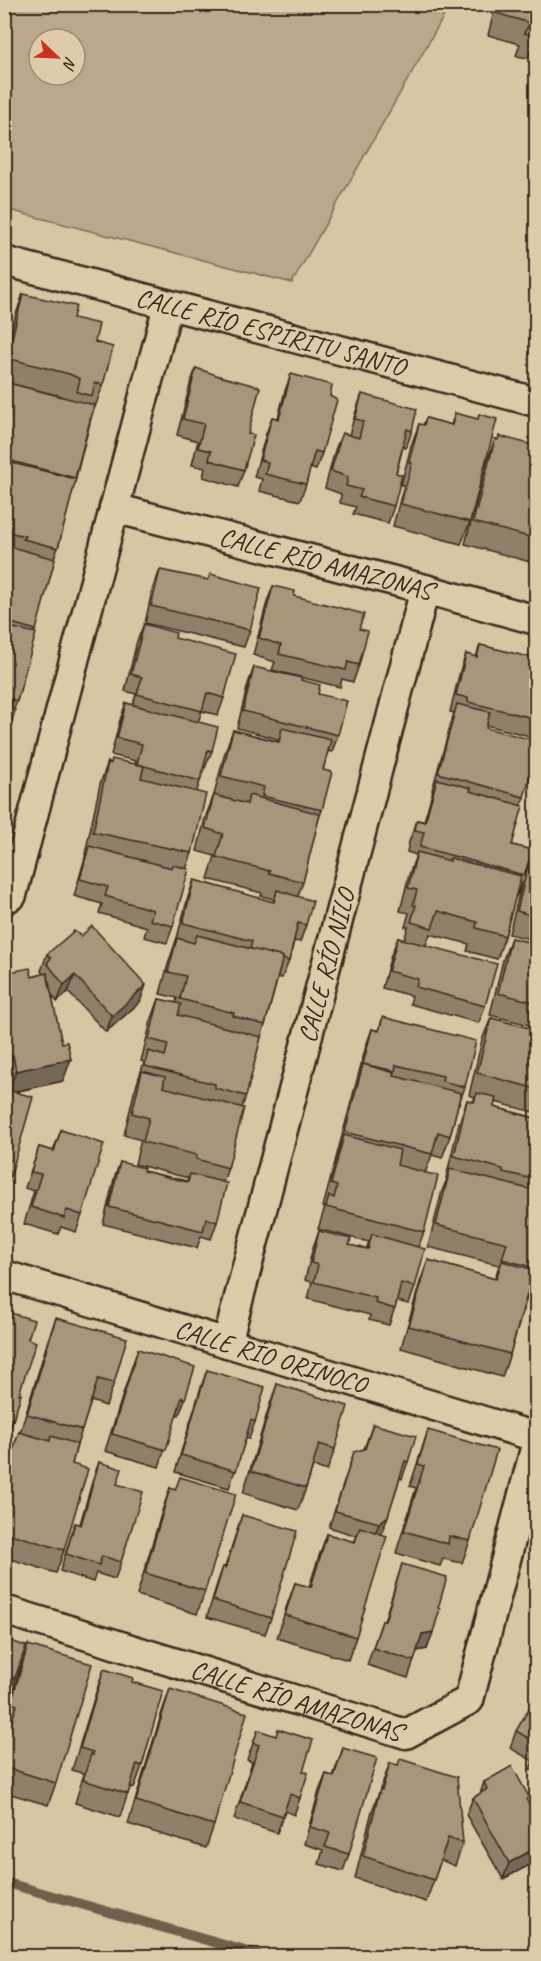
<svg xmlns="http://www.w3.org/2000/svg" width="541" height="1961" font-family="Caveat,sans-serif">
	<rect width="100%" height="100%" fill="#d8c5a4"/>
	<filter id="ink" filterUnits="userSpaceOnUse"><feTurbulence type="fractalNoise" baseFrequency=".0167" numOctaves="2"/><feDisplacementMap in="SourceGraphic" scale="12" xChannelSelector="R" yChannelSelector="G"/><feConvolveMatrix kernelMatrix="1 2 1 2 8 2 1 2 1" color-interpolation-filters="sRGB"/></filter>
	<g filter="url(#ink)">
		<!-- green -->
		<path fill="#bba88c" stroke="#7b6955" stroke-width="1.5" fill-rule="evenodd" d="M 4,5 L 5,4 L 450,5 L 292,283 L 5,209 ZM 39,39 L 75,39 L 75,75 L 39,75 Z"/>
		<g fill="none" stroke-linecap="round" stroke-linejoin="round">
			<!-- stream -->
			<polyline stroke="#705e4b" stroke-width="10" points="4,1882 262,1956"/>
			<!-- street casing -->
			<g stroke="#3b2a1e" stroke-width="33">
				<g id="street">
					<path id="s1" d="M 4,261 L 536,402"/>
					<path id="s2" d="M 114,508 L 425,589 L 536,620"/>
					<polyline points="4,900 12,895 168,305"/>
					<path id="s3" d="M 4,1275 L 536,1437"/>
					<path id="s4" d="M 227,1343 L 425,589"/>
					<path id="s5" d="M 4,1610 L 406,1734 L 469,1700 L 536,1445"/>
				</g>
			</g>
			<!-- street -->
			<use href="#street" stroke="#dfcbaa" stroke-width="28"/>
		</g>
		<!-- wall -->
		<g fill="#90806a" stroke="#3b2a1e" stroke-width="1.5" fill-rule="evenodd">
			<polygon points="496,4 537,4 537,50 531,49 528,58 516,56 520,44 488,35"/>
			<path d="M 23,294 L 73,318 L 95,342 L 103,385 L 95,407 L 94,407 L 58,548 L 54,558 L 55,559 L 34,633 L 17,701 L 14,709 L 4,751 L 4,358 L 15,317 ZM 8,383 L 61,396 L 64,398 Z"/>
			<polygon points="196,368 248,434 244,470 238,487 203,477 205,468 192,465 198,441 177,435 190,385"/>
			<polygon points="291,374 330,396 322,453 316,470 310,468 306,484 300,501 259,491 262,479 254,477 266,434 272,417 278,418 285,391"/>
			<polygon points="362,394 412,431 406,448 403,447 396,473 394,506 388,523 353,514 356,507 340,503 341,494 325,488 335,450 342,433 349,435 356,411"/>
			<polygon points="455,413 470,522 461,544 393,526 404,485 401,485 411,446 419,424 423,425 426,418 451,425"/>
			<polygon points="495,439 537,446 537,555 534,563 465,544 487,461"/>
			<polygon points="160,570 208,580 250,630 244,647 145,623 153,587"/>
			<polygon points="273,586 359,629 359,665 353,682 342,679 340,687 272,670 275,662 253,655 267,602"/>
			<polygon points="144,624 175,638 224,698 218,715 202,711 198,722 212,751 205,768 204,768 197,791 192,853 186,869 173,926 167,943 144,937 147,927 99,913 102,904 74,896 86,854 85,854 100,784 108,762 111,763 135,764 136,761 111,755 120,720 126,703 133,705 136,694 125,691 137,641"/>
			<polygon points="480,645 537,659 537,738 486,725 486,728 524,797 521,805 512,845 531,850 537,830 537,941 509,934 522,882 516,897 515,897 505,936 497,959 467,951 469,944 430,934 426,945 485,1006 479,1023 410,1004 412,996 382,988 391,955 398,938 404,940 408,927 405,927 409,913 400,911 409,875 416,855 407,852 409,842 417,820 424,821 433,790 432,790 454,713 450,712 460,671 466,654 476,657"/>
			<polygon points="254,667 301,680 318,694 338,735 332,752 328,751 323,770 322,810 318,821 303,882 298,896 306,925 300,942 294,941 289,961 282,978 278,977 265,1025 261,1037 246,1096 242,1107 228,1168 223,1182 217,1222 211,1239 201,1236 197,1248 103,1224 114,1179 120,1162 143,1171 187,1181 188,1178 135,1164 141,1140 124,1135 134,1093 144,1062 141,1061 151,1021 159,999 176,1003 177,998 160,994 169,961 177,938 188,897 194,880 273,902 274,899 261,896 262,893 208,879 215,856 197,851 205,818 214,795 225,752 233,730 277,741 278,739 237,728 248,684"/>
			<polygon points="511,938 537,944 537,1027 490,1015 503,960"/>
			<polygon points="47,954 140,1002 106,1032 68,992 57,1002 52,995 63,1081 15,1092 12,1171 6,1188 4,1187 4,1089 8,1090 4,1077 32,977 43,974 41,971"/>
			<polygon points="383,1017 465,1087 459,1104 458,1104 450,1136 442,1158 432,1155 425,1173 424,1232 418,1247 415,1287 409,1304 397,1301 389,1325 369,1320 370,1315 308,1299 312,1282 305,1280 313,1247 319,1231 349,1245 366,1249 369,1242 318,1229 325,1207 323,1207 366,1046 372,1029 378,1031"/>
			<polygon points="491,1018 537,1030 537,1113 495,1102 494,1107 536,1118 537,1117 537,1264 510,1354 502,1377 401,1348 420,1282 428,1260 495,1279 499,1265 428,1247 442,1191 447,1179 446,1178 459,1123 467,1100 473,1102 475,1097 469,1095 482,1040"/>
			<polygon points="61,1130 82,1215 76,1232 61,1227 58,1234 24,1224 34,1191 25,1188 39,1147 53,1151"/>
			<polygon points="4,1311 28,1339 19,1394 21,1394 4,1449"/>
			<polygon points="56,1318 114,1383 106,1406 91,1401 77,1445 72,1464 64,1550 56,1573 4,1557 4,1475 19,1432 20,1433 48,1340"/>
			<polygon points="138,1349 185,1399 179,1415 176,1414 159,1467 105,1451 132,1366"/>
			<polygon points="207,1370 255,1422 249,1439 246,1438 229,1488 175,1472 201,1387"/>
			<polygon points="277,1384 335,1449 327,1471 313,1466 306,1488 298,1510 243,1493 269,1407"/>
			<polygon points="373,1424 408,1462 402,1479 400,1478 382,1533 381,1534 356,1637 348,1660 277,1638 287,1605 295,1583 309,1587 319,1556 327,1534 354,1542 357,1536 329,1527 354,1452 364,1449"/>
			<polygon points="428,1430 470,1541 462,1563 443,1559 440,1566 396,1553 416,1488 410,1486"/>
			<polygon points="99,1462 117,1484 121,1562 115,1579 96,1573 93,1582 60,1571 75,1523 80,1524 93,1479"/>
			<polygon points="170,1488 205,1591 197,1614 137,1595 162,1511"/>
			<polygon points="242,1515 271,1618 265,1634 207,1617 217,1584 223,1567 225,1567"/>
			<polygon points="402,1564 438,1608 433,1632 427,1649 417,1651 408,1678 367,1665 382,1621 384,1621"/>
			<polygon points="4,1639 15,1678 7,1701 4,1700"/>
			<polygon points="28,1645 56,1783 48,1805 4,1792 4,1742 9,1728 4,1726 4,1719 20,1668"/>
			<polygon points="104,1669 132,1682 142,1766 134,1788 130,1787 120,1817 75,1803 84,1774 72,1770 96,1692"/>
			<polygon points="170,1689 214,1825 206,1848 128,1824 162,1712"/>
			<polygon points="537,1701 537,1772 530,1769 533,1761 510,1748 516,1731"/>
			<polygon points="258,1730 303,1771 300,1798 294,1815 285,1811 277,1833 234,1819 252,1762 247,1760"/>
			<polygon points="343,1748 349,1854 343,1871 319,1864 323,1850 304,1844 319,1791 326,1774 333,1776"/>
			<polygon points="390,1763 463,1843 455,1866 441,1860 426,1902 355,1878 372,1811"/>
			<polygon points="484,1782 537,1819 537,1861 503,1879 466,1815 473,1798 480,1794"/>
		</g>
		<!-- shaded-wall -->
		<g fill="#766856" stroke="#3b2a1e" stroke-width="1.5">
			<polygon points="75,975 68,992 57,1002 64,985"/>
			<polygon points="146,985 140,1002 106,1032 112,1016"/>
			<polygon points="13,1055 5,1077 4,1056"/>
			<polygon points="71,1059 63,1081 8,1093 16,1071"/>
			<polygon points="388,1516 382,1533 373,1540 379,1523"/>
			<polygon points="433,1632 427,1649 416,1651 422,1634"/>
			<polygon points="537,1847 537,1861 503,1879 509,1863"/>
		</g>
		<!-- building -->
		<g fill="#a8957b" stroke="#3b2a1e" stroke-width="1.5">
			<polygon points="498,4 537,4 536,36 524,33 530,23 496,13"/>
			<polygon points="23,294 76,306 73,318 99,324 95,342 113,347 103,385 95,383 92,396 77,392 80,379 69,374 7,358"/>
			<polygon points="196,368 219,376 260,387 248,434 254,435 244,470 209,460 211,451 198,448 204,424 183,419"/>
			<polygon points="291,374 332,385 330,396 337,400 322,453 315,451 306,484 265,474 268,462 260,460 272,417 279,419"/>
			<polygon points="4,379 8,380 8,383 94,405 75,478 4,459"/>
			<polygon points="362,394 417,409 412,431 407,429 396,473 402,475 394,506 359,497 362,490 346,486 348,477 331,471 342,433 359,438 363,421 355,419"/>
			<polygon points="455,413 478,419 479,414 497,419 470,522 401,504 412,463 409,462 419,424 424,425 426,418 452,425"/>
			<polygon points="499,436 537,446 537,539 473,522 495,439 498,440"/>
			<polygon points="4,461 76,479 58,548 23,539 25,536 4,531"/>
			<polygon points="4,545 55,559 36,630 4,621 4,616 7,605 4,604"/>
			<polygon points="160,570 208,580 210,574 261,588 250,630 151,606"/>
			<polygon points="273,586 295,591 294,596 364,614 359,629 368,631 359,665 348,662 346,670 279,654 281,645 259,638"/>
			<polygon points="144,624 176,633 175,638 236,654 224,698 207,693 202,711 137,694 142,677 131,674"/>
			<polygon points="4,626 36,633 17,701 4,697"/>
			<polygon points="480,645 537,659 537,719 468,702 468,698 456,695 466,654 477,657"/>
			<polygon points="254,667 302,678 301,680 320,685 318,694 347,701 338,735 243,711"/>
			<polygon points="126,703 218,727 212,751 208,750 200,781 137,764 142,744 117,738"/>
			<polygon points="457,704 490,712 486,728 537,741 537,752 524,797 438,773"/>
			<polygon points="4,707 15,710 4,751"/>
			<polygon points="282,728 331,740 323,770 332,772 322,810 262,796 264,787 221,776 233,730 279,742"/>
			<polygon points="112,759 144,766 141,778 206,794 192,853 93,832 108,762 111,763"/>
			<polygon points="437,779 471,788 470,791 523,806 512,845 537,851 537,917 517,911 530,858 524,875 420,847 424,832 415,830 417,820 425,822"/>
			<polygon points="214,795 247,804 249,795 320,814 303,882 269,873 270,871 216,857 223,834 205,828"/>
			<polygon points="89,846 172,868 173,865 189,869 173,926 150,920 153,910 105,896 108,887 80,879"/>
			<polygon points="417,852 450,861 450,858 521,876 505,936 476,928 477,922 438,911 432,928 411,922 416,905 413,905 417,890 408,888"/>
			<polygon points="194,880 274,902 277,890 313,901 306,925 298,923 289,961 282,959 283,957 250,949 252,941 183,923"/>
			<polygon points="92,926 146,985 112,1016 75,975 64,985 47,963 51,958 47,954 74,931 81,936"/>
			<polygon points="197,935 283,957 265,1025 233,1016 234,1013 180,999 186,976 168,972 177,938 194,943"/>
			<polygon points="398,938 497,964 485,1006 416,987 418,979 388,971"/>
			<polygon points="511,938 537,944 537,1003 498,993"/>
			<polygon points="30,968 32,977 47,973 62,1043 67,1042 71,1059 16,1071 13,1055 4,1056 4,973"/>
			<polygon points="159,999 181,1004 178,1015 261,1037 246,1096 215,1088 215,1084 145,1066 148,1051 165,1056 168,1044 149,1039"/>
			<polygon points="383,1017 476,1041 465,1087 442,1081 443,1076 396,1065 395,1071 363,1064 372,1029 379,1031"/>
			<polygon points="491,1018 537,1030 537,1089 477,1073"/>
			<polygon points="363,1064 395,1073 394,1076 461,1093 450,1136 438,1132 432,1154 345,1132"/>
			<polygon points="142,1071 165,1077 163,1087 244,1108 228,1168 196,1159 197,1155 143,1142 149,1118 132,1113"/>
			<polygon points="4,1089 33,1097 12,1171 4,1169"/>
			<polygon points="477,1093 496,1097 494,1107 537,1119 537,1180 503,1172 503,1169 454,1156 467,1100 474,1102"/>
			<polygon points="61,1130 104,1144 82,1215 67,1210 64,1218 31,1207 41,1174 31,1172 39,1147 54,1151"/>
			<polygon points="344,1135 400,1150 397,1165 438,1176 424,1232 326,1207 329,1196 334,1198 337,1186 331,1184"/>
			<polygon points="120,1162 144,1168 143,1171 188,1182 190,1174 227,1183 217,1222 206,1218 203,1231 109,1207"/>
			<polygon points="450,1169 537,1191 537,1264 536,1268 502,1259 507,1243 436,1225"/>
			<polygon points="319,1231 351,1239 349,1245 368,1249 372,1234 425,1249 415,1287 401,1283 395,1309 375,1303 376,1298 314,1282 318,1265 311,1263"/>
			<polygon points="428,1260 496,1279 502,1261 534,1270 510,1354 409,1326"/>
			<polygon points="4,1311 34,1320 28,1339 36,1342 19,1394 21,1394 13,1420 4,1417"/>
			<polygon points="56,1318 127,1338 114,1383 98,1379 82,1430 27,1414"/>
			<polygon points="138,1349 195,1367 185,1399 182,1397 166,1450 112,1434"/>
			<polygon points="207,1370 265,1387 255,1422 251,1420 236,1471 181,1455"/>
			<polygon points="277,1384 348,1406 335,1449 319,1444 306,1488 251,1471"/>
			<polygon points="4,1420 12,1422 4,1449"/>
			<polygon points="373,1424 416,1436 408,1462 405,1461 388,1516 379,1523 335,1511 354,1452 365,1449"/>
			<polygon points="428,1430 497,1450 470,1541 449,1536 448,1544 404,1531 424,1466 418,1464"/>
			<polygon points="19,1432 50,1441 51,1436 77,1444 72,1464 88,1469 64,1550 4,1532 4,1501 7,1502 7,1500 4,1500 4,1479"/>
			<polygon points="4,1457 9,1459 5,1472 4,1472"/>
			<polygon points="99,1462 122,1469 117,1484 143,1492 121,1562 102,1556 99,1565 66,1554 75,1523 81,1525"/>
			<polygon points="180,1477 236,1494 205,1591 145,1573 170,1488 175,1490"/>
			<polygon points="242,1515 297,1531 271,1618 213,1600 223,1567 226,1568"/>
			<polygon points="360,1527 387,1536 356,1637 285,1615 295,1583 311,1587 327,1534 355,1542"/>
			<polygon points="402,1564 447,1577 438,1608 440,1609 433,1632 422,1634 414,1661 373,1648 382,1621 385,1621"/>
			<polygon points="4,1639 26,1646 15,1678 4,1675"/>
			<polygon points="28,1645 92,1664 56,1783 4,1767 4,1745 17,1705 11,1703"/>
			<polygon points="104,1669 133,1678 132,1682 163,1691 142,1766 137,1764 128,1794 83,1780 91,1754 93,1755 93,1752 80,1748"/>
			<polygon points="170,1689 247,1713 214,1825 136,1801"/>
			<polygon points="534,1700 537,1701 537,1743 516,1731"/>
			<polygon points="278,1729 313,1740 303,1771 308,1773 300,1798 290,1794 283,1816 240,1802 259,1745 253,1743 258,1730 276,1736"/>
			<polygon points="343,1748 377,1758 349,1854 325,1847 330,1833 310,1827 326,1774 334,1777"/>
			<polygon points="400,1759 457,1777 463,1843 448,1838 434,1880 363,1856 380,1789 382,1790 390,1763 398,1765"/>
			<polygon points="512,1766 529,1797 526,1799 537,1819 537,1847 509,1863 473,1798 487,1789 484,1782"/>
		</g>
	</g>
	<g text-anchor="middle" dominant-baseline="central" stroke-width="4.5" stroke-linejoin="round" paint-order="stroke">
		<!-- street labels -->
		<g font-size="26" fill="#3b2a1e" stroke="#dfcbaa">
			<text stroke="none"><textPath href="#s1" startOffset="276">CALLE RÍO ESPÍRITU SANTO</textPath></text>
			<text stroke="none"><textPath href="#s2" startOffset="219">CALLE RÍO AMAZONAS</textPath></text>
			<text stroke="none"><textPath href="#s4" startOffset="390">CALLE RÍO NILO</textPath></text>
			<text stroke="none"><textPath href="#s3" startOffset="279">CALLE RÍO ORINOCO</textPath></text>
			<text stroke="none"><textPath href="#s5" startOffset="306">CALLE RÍO AMAZONAS</textPath></text>
		</g>
	</g>
	<!-- margin -->
	<rect width="541" height="1961" fill="none" stroke="#dfcbaa" stroke-width="24"/>
	<rect x="12" y="12" width="517" height="1937" fill="none" stroke="#3b2a1e" stroke-width="2" filter="url(#ink)"/>
	<!-- north arrow -->
	<g transform="translate(57 57) rotate(113)"><circle r="28" fill="#dfcbaa" stroke="#9d8b72" stroke-width="1.5"/>
	<path d="M0-4.5L10 22L0 15L-10 22Z" fill="#c8321e"/>
	<text y="-9" font-size="16" font-weight="bold" text-anchor="middle" fill="#3b2a1e">N</text>
	</g>
</svg>
